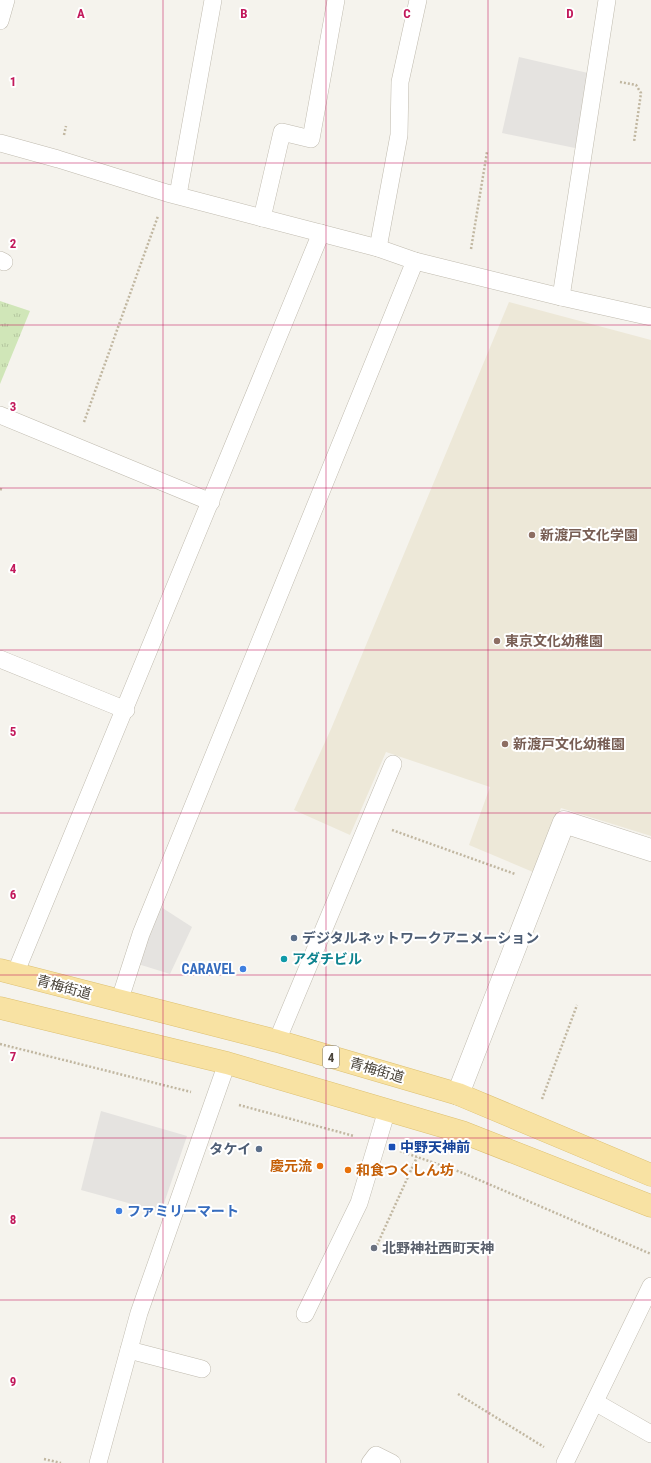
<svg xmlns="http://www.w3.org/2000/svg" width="651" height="1463" font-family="'Roboto Condensed','Noto Sans JP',sans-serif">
	<defs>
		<pattern id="grass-tufts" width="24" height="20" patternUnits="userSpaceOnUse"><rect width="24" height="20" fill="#d0e6b8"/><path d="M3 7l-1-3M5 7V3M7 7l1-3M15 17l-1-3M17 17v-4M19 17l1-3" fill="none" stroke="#b4c69f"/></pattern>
	</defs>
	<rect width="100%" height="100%" fill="#f5f3ed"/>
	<!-- education -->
	<polygon fill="#ede8d8" points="509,302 651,340 651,836 561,808 533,872 469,845 490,787 386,752 350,835 294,810 331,729"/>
	<!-- grass -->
	<polygon fill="url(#grass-tufts)" points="0,301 30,311 0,384"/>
	<!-- parking -->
	<g fill="#e5e3e0">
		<polygon points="519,57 588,73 575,148 502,133"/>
		<polygon points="161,907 192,927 170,974 138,964"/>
		<polygon points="101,1111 187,1136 161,1212 81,1190"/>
	</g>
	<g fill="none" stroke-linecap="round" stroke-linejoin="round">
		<!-- lane casing -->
		<g stroke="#c0bbaf" stroke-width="18">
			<g id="lane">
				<polyline points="0,21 6,0"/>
				<polyline points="0,143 58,159 167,193 378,248 415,261 561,297 651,317"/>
				<polyline points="178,195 213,0"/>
				<polyline points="262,218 282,132 311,139 336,0"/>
				<polyline points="378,248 399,135 400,82 418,0"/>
				<polyline points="0,260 4,262"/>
				<polyline points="561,297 607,0"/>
				<polyline points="0,415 211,502"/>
				<polyline points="0,659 126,710"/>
				<polyline points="15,974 321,233"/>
				<polyline points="119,1002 141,934 415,261"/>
				<polyline points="277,1041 393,764"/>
				<polyline points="305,1314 359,1203 387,1110"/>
				<polyline points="129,1350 202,1369"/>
				<polyline points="595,1402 651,1434"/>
				<polyline points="98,1463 139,1313 227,1063"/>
				<polyline points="370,1463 376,1455 392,1463"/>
				<polyline points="565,1463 651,1286"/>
			</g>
		</g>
		<!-- street casing -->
		<g stroke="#c0bbaf" stroke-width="23">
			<polyline id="street" points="458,1094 564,822 651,850"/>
		</g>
		<!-- primary casing -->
		<g stroke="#ddc072" stroke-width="23">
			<g id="primary">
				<polyline points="0,970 277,1041 458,1094 651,1175"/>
				<polyline points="0,1008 227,1063 462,1132 651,1206"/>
			</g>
		</g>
		<!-- path -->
		<g stroke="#c1b7a1" stroke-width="2.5" stroke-dasharray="2 2" stroke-linecap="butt">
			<polyline points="620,82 636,85 641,93 634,142"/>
			<polyline points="64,135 66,126"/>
			<polyline points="471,249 487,152"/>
			<polyline points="84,422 158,216"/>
			<polyline points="0,489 3,490"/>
			<polyline points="392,830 515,874"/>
			<polyline points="0,1044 191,1092"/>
			<polyline points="542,1099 577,1005"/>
			<polyline points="239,1105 354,1136"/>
			<polyline points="400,1151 463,1173 651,1254"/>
			<polyline points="377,1245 417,1157"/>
			<polyline points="458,1394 544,1447"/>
			<polyline points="44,1459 61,1463"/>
		</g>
		<!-- lane -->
		<use href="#lane" stroke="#fff" stroke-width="17"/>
		<!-- street -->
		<use href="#street" stroke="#fff" stroke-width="22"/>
		<!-- primary -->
		<use href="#primary" stroke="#f8e2a3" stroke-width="22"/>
	</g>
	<!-- grid -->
	<path fill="none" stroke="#c2185b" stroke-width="1" stroke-opacity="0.55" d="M 163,0 L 163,1463M 326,0 L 326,1463M 488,0 L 488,1463M 0,163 L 651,163M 0,325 L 651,325M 0,488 L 651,488M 0,650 L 651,650M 0,813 L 651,813M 0,975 L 651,975M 0,1138 L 651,1138M 0,1300 L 651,1300"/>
	<!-- markers -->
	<g fill="#8d6e63" stroke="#fff" stroke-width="1.5">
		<circle cx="532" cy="535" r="4"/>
		<circle cx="497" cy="641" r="4"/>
		<circle cx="505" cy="744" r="4"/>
	</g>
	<g fill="#5c6f8a" stroke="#fff" stroke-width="1.5">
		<circle cx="294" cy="938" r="4"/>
		<circle cx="259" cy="1149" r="4"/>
	</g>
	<circle fill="#0f9aa8" stroke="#fff" stroke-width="1.5" cx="284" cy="959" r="4"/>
	<g fill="#3f7fe0" stroke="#fff" stroke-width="1.5">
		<circle cx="243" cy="969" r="4"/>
		<circle cx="119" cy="1211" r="4"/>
	</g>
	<rect fill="#1a4fb4" stroke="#fff" stroke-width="1.5" x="388" y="1143" width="8" height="8" rx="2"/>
	<g fill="#e8710a" stroke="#fff" stroke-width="1.5">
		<circle cx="320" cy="1166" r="4"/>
		<circle cx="348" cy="1170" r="4"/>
	</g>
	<circle fill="#6b7280" stroke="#fff" stroke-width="1.5" cx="374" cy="1248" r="4"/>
	<g text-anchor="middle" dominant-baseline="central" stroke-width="4" stroke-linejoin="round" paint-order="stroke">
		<!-- shield labels -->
		<rect fill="#fff" stroke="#807c75" stroke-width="1" x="323" y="1046" width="16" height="22" rx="3"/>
		<g font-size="13" font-weight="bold" fill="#4a443a">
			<text x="331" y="1057">4</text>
		</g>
		<!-- education labels -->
		<g font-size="14" font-weight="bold" fill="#785e54" stroke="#fff" text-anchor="start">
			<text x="540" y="535">新渡戸文化学園</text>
			<text x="505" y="641">東京文化幼稚園</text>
			<text x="513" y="744">新渡戸文化幼稚園</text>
		</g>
		<!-- service labels -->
		<g font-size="14" font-weight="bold" fill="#4e5e75" stroke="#fff" text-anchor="start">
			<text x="302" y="938">デジタルネットワークアニメーション</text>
			<text x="251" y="1149" text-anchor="end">タケイ</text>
		</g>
		<!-- culture labels -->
		<g font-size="14" font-weight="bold" fill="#0d838f" stroke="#fff" text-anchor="start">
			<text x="292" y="959">アダチビル</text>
		</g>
		<!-- shop labels -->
		<g font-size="14" font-weight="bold" fill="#366cbe" stroke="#fff" text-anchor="end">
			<text x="235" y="969">CARAVEL</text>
			<text x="127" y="1211" text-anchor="start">ファミリーマート</text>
		</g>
		<!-- street labels -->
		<g font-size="14" fill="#4a443a" stroke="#fff">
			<text transform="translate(64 987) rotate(15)">青梅街道</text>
			<text transform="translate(377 1070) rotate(16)">青梅街道</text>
		</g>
		<!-- transit labels -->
		<g font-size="14" font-weight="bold" fill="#164399" stroke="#fff" text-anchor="start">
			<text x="400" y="1147">中野天神前</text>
		</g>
		<!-- food labels -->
		<g font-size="14" font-weight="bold" fill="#c56008" stroke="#fff" text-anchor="end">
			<text x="312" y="1166">慶元流</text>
			<text x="356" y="1170" text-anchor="start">和食つくしん坊</text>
		</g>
		<!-- worship labels -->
		<g font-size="14" font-weight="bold" fill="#5b616d" stroke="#fff" text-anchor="start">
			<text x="382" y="1248">北野神社西町天神</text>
		</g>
	</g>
	<g font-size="13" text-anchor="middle" font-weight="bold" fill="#c2185b" stroke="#fff" stroke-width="4" stroke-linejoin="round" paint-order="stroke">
		<text x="81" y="18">A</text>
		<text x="244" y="18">B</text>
		<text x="407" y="18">C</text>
		<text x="570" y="18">D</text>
		<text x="13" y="86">1</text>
		<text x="13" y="248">2</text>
		<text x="13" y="411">3</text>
		<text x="13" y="573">4</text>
		<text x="13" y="736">5</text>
		<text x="13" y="899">6</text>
		<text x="13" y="1061">7</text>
		<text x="13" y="1224">8</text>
		<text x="13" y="1386">9</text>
	</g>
</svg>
